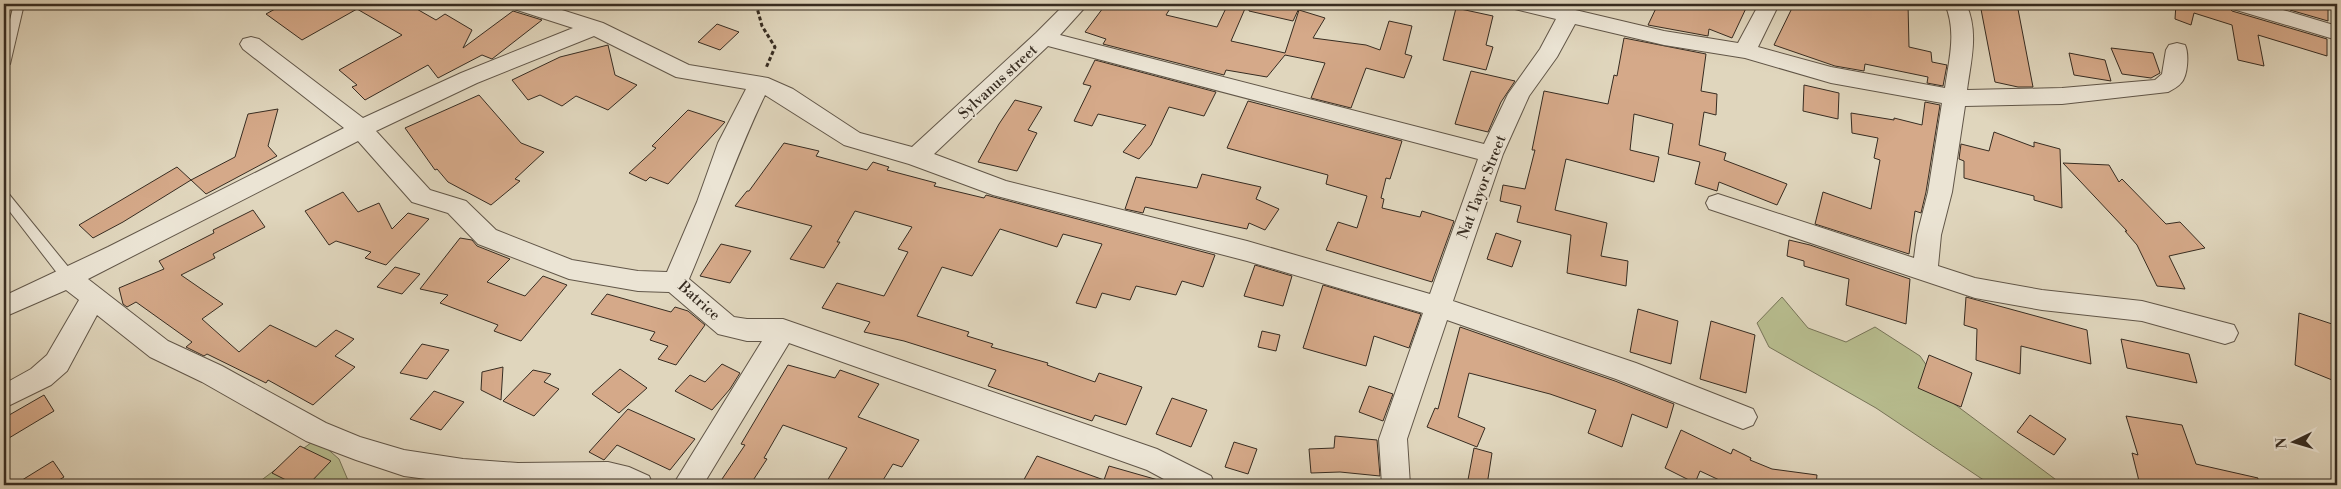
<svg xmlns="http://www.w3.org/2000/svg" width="2341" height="489" font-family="'Libre Bodoni',serif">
	<rect width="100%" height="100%" fill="#e0d6bd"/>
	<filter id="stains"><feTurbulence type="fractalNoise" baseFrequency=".004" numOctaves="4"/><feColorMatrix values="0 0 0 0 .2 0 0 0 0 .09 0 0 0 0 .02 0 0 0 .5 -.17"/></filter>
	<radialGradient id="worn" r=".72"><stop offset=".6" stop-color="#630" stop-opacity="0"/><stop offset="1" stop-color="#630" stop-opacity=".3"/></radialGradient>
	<!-- green -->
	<g fill="#b7bc8e" stroke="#777458">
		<polygon points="1782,297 1808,328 1846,342 1875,327 1920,356 1953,403 2063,485 1991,485 1876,408 1769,347 1757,323"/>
		<polygon points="316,439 339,459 350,485 255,485"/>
	</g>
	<!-- building -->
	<g fill="#d5a989" stroke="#372c21">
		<polygon points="284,4 408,4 436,20 445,14 472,30 463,48 513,11 542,20 492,59 482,55 438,78 428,65 365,100 352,87 357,85 339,70 402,35 357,9 302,40 266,14"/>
		<polygon points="1106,4 1173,4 1166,15 1217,27 1228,4 1247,4 1231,41 1285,53 1299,10 1325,18 1313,38 1366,45 1380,50 1389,21 1412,26 1405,54 1412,56 1404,78 1366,68 1351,108 1311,98 1325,63 1285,55 1267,77 1226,70 1224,75 1103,44 1106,39 1085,32"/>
		<polygon points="1249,4 1301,4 1293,21 1249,11"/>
		<polygon points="1658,4 1748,4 1732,38 1709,29 1708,36 1648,25"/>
		<polygon points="1794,4 1908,4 1909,47 1931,52 1932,62 1947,65 1943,86 1927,83 1928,77 1865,64 1864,71 1835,66 1774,45"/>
		<polygon points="1980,4 2017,4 2033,87 2018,87 1995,82"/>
		<polygon points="2176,4 2221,4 2228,6 2232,11 2327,39 2327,56 2258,35 2264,66 2238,60 2232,25 2194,13 2191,25 2175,19"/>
		<polygon points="2291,4 2328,4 2328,21 2290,10"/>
		<polygon points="1456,8 1493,16 1486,45 1493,47 1486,70 1443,60"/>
		<polygon points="717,24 739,32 720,50 698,42"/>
		<polygon points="1624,38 1706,54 1701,91 1717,94 1716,115 1704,112 1699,145 1726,153 1724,160 1787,184 1777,205 1719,182 1717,191 1695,184 1700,162 1668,154 1673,124 1634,114 1630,150 1659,157 1654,182 1566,159 1555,210 1607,223 1601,256 1628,261 1626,286 1567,273 1571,235 1517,222 1521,206 1500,201 1503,185 1525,189 1535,150 1532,150 1544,91 1608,104 1614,75 1617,76"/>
		<polygon points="608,45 615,75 637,85 608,110 576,96 562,106 540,95 528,100 512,80 560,57"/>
		<polygon points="2111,48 2153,53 2160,73 2151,78 2122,74"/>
		<polygon points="2069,53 2105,60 2111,81 2074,75"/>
		<polygon points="1095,60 1216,92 1204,116 1169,107 1151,145 1139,159 1123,152 1146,125 1098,114 1092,126 1074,121 1091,86 1083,84"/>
		<polygon points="1471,71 1515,81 1501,102 1488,132 1455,124"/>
		<polygon points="1804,85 1839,93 1838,119 1803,111"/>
		<polygon points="479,95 521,143 544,152 515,179 520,181 491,205 448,182 437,169 435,170 405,128"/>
		<polygon points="1015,100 1042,107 1028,130 1037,133 1017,171 978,162 999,124"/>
		<polygon points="1248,101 1402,141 1390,179 1386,178 1381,198 1384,199 1382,208 1420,217 1422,211 1454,221 1432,282 1326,250 1338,222 1357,228 1367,196 1326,184 1328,175 1227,148"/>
		<polygon points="1925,102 1940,105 1926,192 1921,213 1915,211 1909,254 1815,224 1823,192 1871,209 1880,160 1874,158 1878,138 1852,133 1851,113 1894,120 1894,118 1922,125"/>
		<polygon points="278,109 268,146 277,156 206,194 191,180 235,157 248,114"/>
		<polygon points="688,110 725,122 668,184 650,177 646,181 629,173 656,148 652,146"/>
		<polygon points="1994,132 2034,147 2034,142 2060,149 2062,208 2034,200 2034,196 1964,178 1964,161 1959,159 1961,144 1989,151"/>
		<polygon points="784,143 819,151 816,156 867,170 873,162 889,167 887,170 936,183 934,186 984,198 986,195 1215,255 1203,287 1182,281 1176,295 1136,286 1130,300 1102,293 1096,308 1076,303 1102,244 1063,234 1057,247 1000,229 972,276 942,267 917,316 969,332 967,336 993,344 991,347 1048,363 1047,365 1095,382 1099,373 1142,387 1126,425 1095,415 1092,421 988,386 996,370 904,341 864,332 870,322 822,308 837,283 884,296 908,252 898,249 912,227 855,211 837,242 840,242 824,268 790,259 812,226 735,206 747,191 749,191"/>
		<polygon points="2063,163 2109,165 2119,182 2122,179 2166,224 2180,222 2205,248 2169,256 2185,289 2157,286 2137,245 2125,231 2127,231"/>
		<polygon points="177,167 191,180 123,222 93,238 79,225"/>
		<polygon points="1202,174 1261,187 1256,199 1279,209 1265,230 1249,223 1247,229 1145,207 1143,213 1125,209 1136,177 1197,188"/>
		<polygon points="343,192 358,212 379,203 392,229 408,213 429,219 386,265 365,258 371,252 336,241 329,245 305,211"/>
		<polygon points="253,210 265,227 213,254 215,258 181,275 223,304 202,319 239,352 270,325 316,347 336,330 354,339 335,356 355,367 313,405 268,380 266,383 207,354 204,356 186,347 192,342 136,302 127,307 123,304 119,288 164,269 159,261 214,233 213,230"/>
		<polygon points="1496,233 1521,241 1512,267 1487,259"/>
		<polygon points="460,238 472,240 477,246 510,259 487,282 525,296 543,276 567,285 521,341 494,331 498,325 440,303 448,295 420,289"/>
		<polygon points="1789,240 1810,245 1910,279 1906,324 1846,305 1849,279 1804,266 1804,261 1787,256"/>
		<polygon points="721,244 751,251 730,283 700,276"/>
		<polygon points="1255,265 1292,276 1283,306 1244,296"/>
		<polygon points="395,267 420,274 402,294 377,287"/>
		<polygon points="1323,285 1421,314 1409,348 1374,336 1366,366 1303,348"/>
		<polygon points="607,294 671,312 675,307 688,311 705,325 676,365 658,359 668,346 650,340 655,332 591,314"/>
		<polygon points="1966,297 2087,330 2091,364 2021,346 2020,374 1976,360 1977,329 1964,325"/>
		<polygon points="1638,309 1678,321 1671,364 1630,352"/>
		<polygon points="2299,313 2332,324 2332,354 2337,356 2337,382 2295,365"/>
		<polygon points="1711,321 1755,335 1746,393 1700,379"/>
		<polygon points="1460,327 1615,381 1674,404 1667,428 1632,414 1622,447 1588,433 1596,410 1550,394 1469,373 1458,417 1485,428 1477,447 1427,427 1435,408 1438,409"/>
		<polygon points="1262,331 1280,335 1276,351 1258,347"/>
		<polygon points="2121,339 2189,354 2197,383 2127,368"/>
		<polygon points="422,344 449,350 427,379 400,373"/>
		<polygon points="1929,355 1972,373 1961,407 1918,388"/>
		<polygon points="722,364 740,373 730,389 712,410 675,391 690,375 705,382"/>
		<polygon points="788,365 835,378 840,370 879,384 858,417 919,440 902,467 893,464 880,485 838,485 827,481 847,448 783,425 764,458 767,459 750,485 718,485 745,445 741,444"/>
		<polygon points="503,367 501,400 481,390 482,372"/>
		<polygon points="620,369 647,388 619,413 592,394"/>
		<polygon points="533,370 551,374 544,382 559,389 534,416 503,401"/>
		<polygon points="1369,386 1393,394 1383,421 1359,412"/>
		<polygon points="434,391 464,402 441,430 410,419"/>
		<polygon points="44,395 54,411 4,441 4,418"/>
		<polygon points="1172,398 1207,410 1191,447 1156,434"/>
		<polygon points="628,409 695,439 670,470 617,445 604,460 589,452"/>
		<polygon points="2030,415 2066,439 2054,455 2017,432"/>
		<polygon points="2126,416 2182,425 2196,464 2258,478 2257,485 2140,485 2132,453 2138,455"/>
		<polygon points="1681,430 1731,454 1733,449 1751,458 1750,460 1772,469 1817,475 1816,485 1730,485 1700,471 1695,483 1665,468"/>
		<polygon points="1335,436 1377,440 1380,476 1340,472 1311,473 1309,449 1334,448"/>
		<polygon points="1234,442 1257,449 1248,474 1225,467"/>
		<polygon points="300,446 331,461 308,485 296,485 272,473"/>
		<polygon points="1474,448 1492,453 1487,485 1467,485"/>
		<polygon points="1037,456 1104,480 1109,466 1158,480 1158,485 1021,485"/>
		<polygon points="53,461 64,477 51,485 14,485"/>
	</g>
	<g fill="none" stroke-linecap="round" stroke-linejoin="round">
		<!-- service casing -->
		<g stroke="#615648" stroke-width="2">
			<g id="service">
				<polygon points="14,4 24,4 10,64 4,68 4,43"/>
				<polygon points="4,192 8,193 74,274 75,278 74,282 64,282 4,204"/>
			</g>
		</g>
		<!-- minor casing -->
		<g stroke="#615648" stroke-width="2">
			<g id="minor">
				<path d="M 510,4 L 543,4 L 603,23 L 689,65 L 768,78 L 793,89 L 860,133 L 912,147 L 1036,33 L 1065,4 L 1088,4 L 1060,35 L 1484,144 L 1508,94 L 1540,49 L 1556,19 L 1515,9 L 1512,4 L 1550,4 L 1664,31 L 1738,43 L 1759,4 L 1779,4 L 1758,47 L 1831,67 L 1945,88 C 1949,59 1957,32 1945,4 L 1966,4 C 1979,32 1971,60 1967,90 L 2062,88 L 2155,80 L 2162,74 L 2166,50 L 2169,45 L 2177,43 L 2185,45 C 2189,53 2188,76 2181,83 C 2178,87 2172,90 2168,92 L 2062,104 L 1965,106 L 1952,192 L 1941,235 L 1938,266 L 1975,278 L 2042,290 L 2142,301 L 2234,325 L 2238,333 L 2234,341 L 2225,344 L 2142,321 L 2042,310 L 1975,298 L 1709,209 L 1706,203 L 1709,197 L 1718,194 L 1914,258 L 1917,235 L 1928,192 L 1942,103 L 1831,83 L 1745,58 L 1664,45 L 1575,24 L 1557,57 L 1529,96 L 1503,154 L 1453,301 L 1636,363 L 1753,409 L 1757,417 L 1753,425 L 1743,429 L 1616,379 L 1447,320 L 1407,439 L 1410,485 L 1382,485 L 1379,439 L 1423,313 L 1247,261 L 993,195 L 909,164 L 844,145 L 765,95 C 736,155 715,218 689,279 L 734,317 L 747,319 L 783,319 L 1157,449 L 1211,476 L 1215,485 L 1175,485 L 1147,470 L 789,343 L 703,485 L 673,485 L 762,341 L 747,341 L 718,334 L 669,292 L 638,291 L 569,279 L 478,244 L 448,213 L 412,202 L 358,141 L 88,279 L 168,341 L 222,366 L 326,423 L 360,437 L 404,450 L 463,459 L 518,463 L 608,462 L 629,467 L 649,476 L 653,485 L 471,485 L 404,476 L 356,460 L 306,441 L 202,382 L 150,357 L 97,315 L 67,371 L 51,385 L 4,408 L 4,384 L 31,369 L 47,355 L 79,300 L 66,290 L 4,317 L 4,296 L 108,247 L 344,128 L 243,49 L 240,44 L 243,39 L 251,37 L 259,39 L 363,118 L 461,73 L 573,28 L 514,9 ZM 594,36 L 676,77 L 746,89 L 718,143 L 697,202 L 667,272 L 638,271 L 572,260 L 496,230 L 466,201 L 430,190 L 376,131 L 477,83 ZM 1048,46 L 1478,159 L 1430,294 L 1247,241 L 1006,181 L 934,154 Z"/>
				<polygon points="2229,4 2263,4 2337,26 2337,40 2233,9"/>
			</g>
		</g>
		<!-- path -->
		<polyline stroke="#372c21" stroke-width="3" stroke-dasharray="4 2.5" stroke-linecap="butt" points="756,4 762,26 775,47 766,68"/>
		<!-- service -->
		<use href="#service" fill="#ebe4d4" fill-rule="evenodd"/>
		<!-- minor -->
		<use href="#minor" fill="#ebe4d4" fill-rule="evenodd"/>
	</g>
	<g text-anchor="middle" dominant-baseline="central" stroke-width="4" stroke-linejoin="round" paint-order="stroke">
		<!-- street labels -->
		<g font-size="15" fill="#372c21" stroke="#ebe4d4">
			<text transform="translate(998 82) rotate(-43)">Sylvanus street</text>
			<text transform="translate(1482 187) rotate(-69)">Nat Tayor Street</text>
			<text transform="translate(699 301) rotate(42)">Batrice</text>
		</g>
	</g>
	<!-- margin -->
	<rect width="2341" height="489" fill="none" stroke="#e0d6bd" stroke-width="20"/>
	<rect x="5" y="5" width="2331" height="479" fill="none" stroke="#372c21" stroke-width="2.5"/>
	<rect x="10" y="10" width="2321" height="469" fill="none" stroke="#372c21"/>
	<!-- north arrow -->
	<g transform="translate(2294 442) rotate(265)" stroke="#ebe4d4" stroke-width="4" paint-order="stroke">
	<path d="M0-4L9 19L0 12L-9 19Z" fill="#372c21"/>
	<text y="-8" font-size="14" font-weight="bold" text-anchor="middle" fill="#372c21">N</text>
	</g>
	<rect width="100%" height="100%" filter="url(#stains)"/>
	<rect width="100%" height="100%" fill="url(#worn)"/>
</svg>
